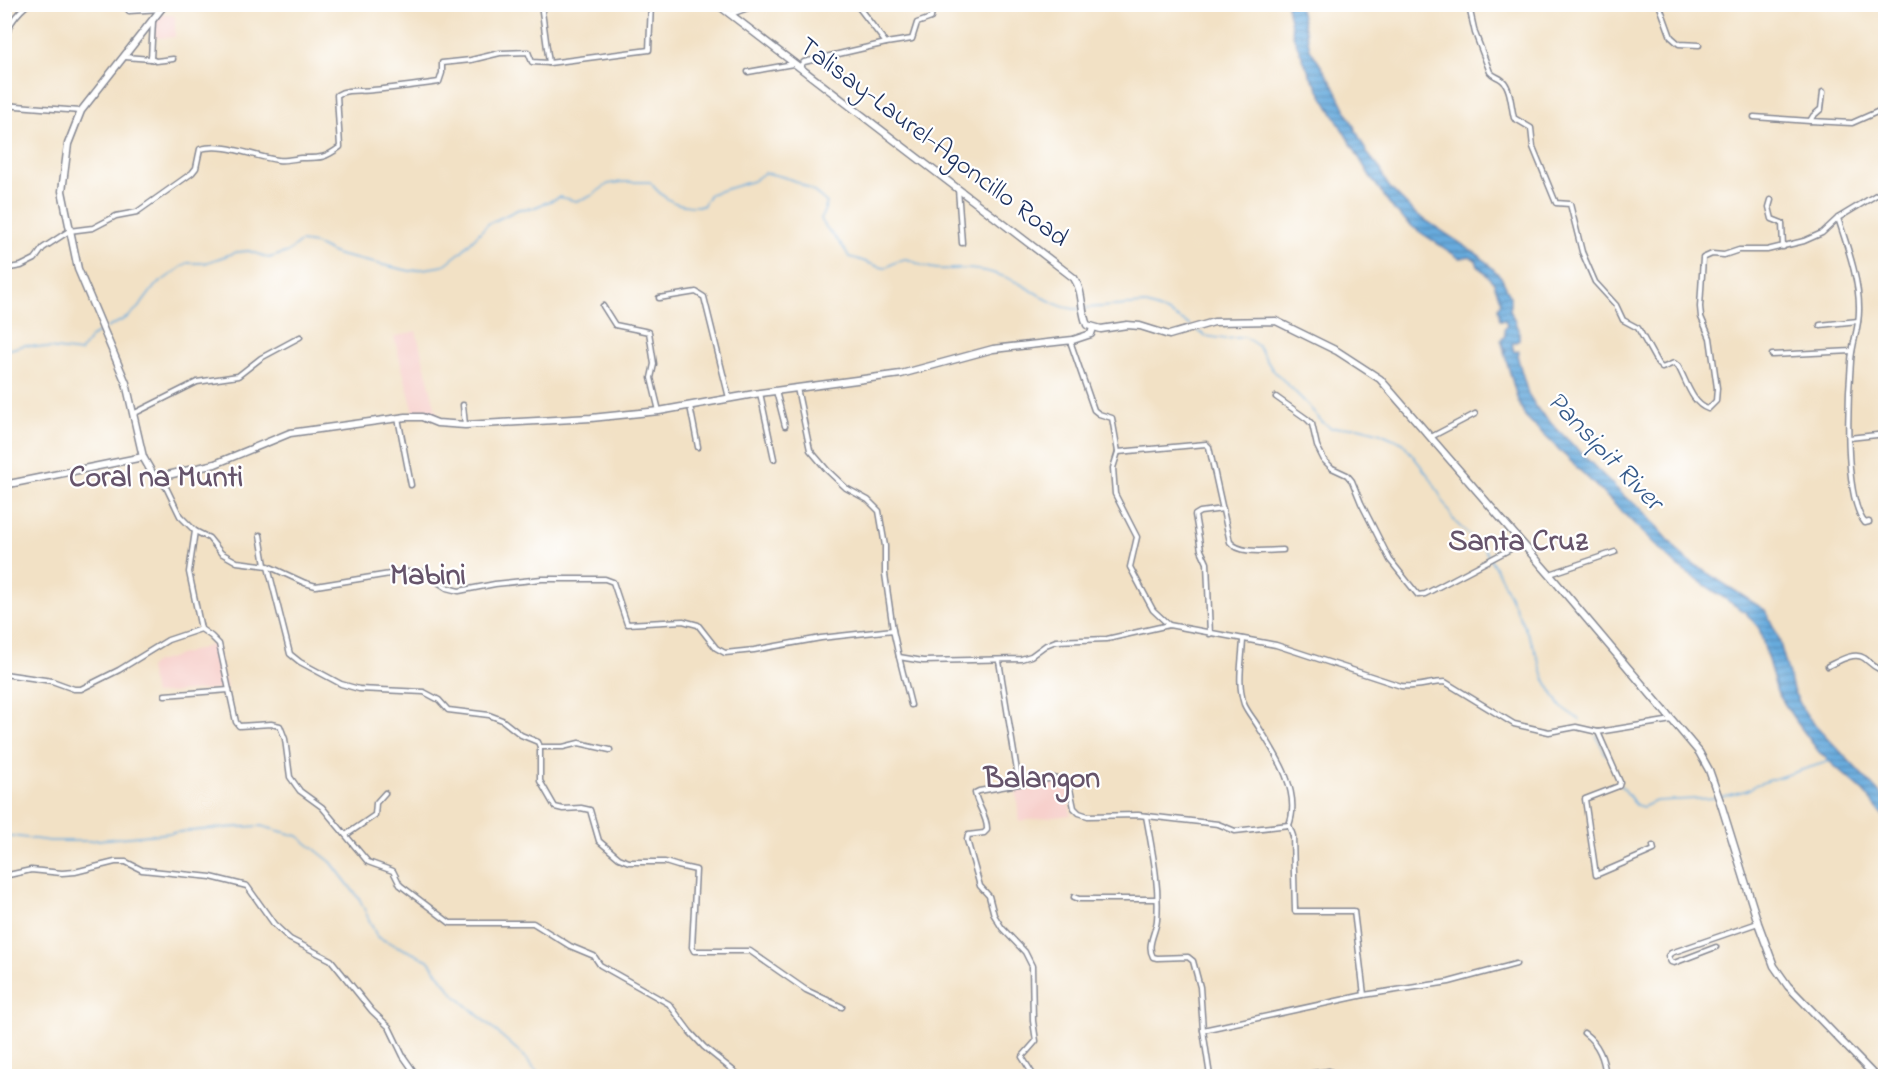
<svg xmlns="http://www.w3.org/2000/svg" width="1890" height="1081" font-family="'Indie Flower',sans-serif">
	<defs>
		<pattern id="water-rules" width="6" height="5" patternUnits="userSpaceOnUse" patternTransform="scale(1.5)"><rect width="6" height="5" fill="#68abdd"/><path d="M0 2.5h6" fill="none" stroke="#558cb6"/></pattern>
	</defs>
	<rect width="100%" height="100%" fill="#fff"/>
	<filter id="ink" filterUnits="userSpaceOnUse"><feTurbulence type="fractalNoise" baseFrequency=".0167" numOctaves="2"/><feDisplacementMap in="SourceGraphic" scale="12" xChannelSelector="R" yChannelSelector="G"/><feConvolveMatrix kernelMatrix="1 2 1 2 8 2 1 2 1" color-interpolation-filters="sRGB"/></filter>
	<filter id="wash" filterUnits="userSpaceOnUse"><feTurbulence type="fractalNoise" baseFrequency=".008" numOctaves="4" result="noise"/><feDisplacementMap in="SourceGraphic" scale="24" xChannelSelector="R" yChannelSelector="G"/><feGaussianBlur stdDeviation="1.35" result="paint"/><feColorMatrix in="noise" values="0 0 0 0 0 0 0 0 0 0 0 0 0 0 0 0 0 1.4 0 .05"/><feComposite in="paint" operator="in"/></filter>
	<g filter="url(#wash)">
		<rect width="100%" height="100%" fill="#f2e1c5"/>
		<!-- built -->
		<g fill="#f7d0cc">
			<polygon points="161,14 175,16 175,37 154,38 154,20"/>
			<polygon points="416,331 438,419 414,413 394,337"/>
			<polygon points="215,644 227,688 154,694 149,668 154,663"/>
			<polygon points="1059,781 1067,785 1071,815 1019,821 1016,785"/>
		</g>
		<!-- water -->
		<polygon fill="url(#water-rules)" stroke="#426d9e" stroke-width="1.5" points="1287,5 1299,5 1310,49 1334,86 1367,153 1381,170 1384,179 1390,188 1416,214 1480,256 1501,277 1510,296 1510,310 1519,332 1519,340 1512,344 1514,352 1519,351 1518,359 1528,394 1539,411 1625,497 1640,507 1685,559 1765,610 1778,636 1793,690 1806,715 1885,799 1885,818 1864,792 1819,752 1793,717 1777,692 1759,628 1746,613 1677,566 1525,416 1518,401 1504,352 1506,351 1504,350 1501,340 1505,336 1504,329 1507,325 1505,320 1500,320 1498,308 1501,302 1494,283 1478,266 1476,260 1470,257 1459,258 1414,228 1394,210 1370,176 1310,75 1293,35"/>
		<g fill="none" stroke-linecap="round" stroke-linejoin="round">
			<!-- stream -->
			<g stroke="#68abdd" stroke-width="1.5">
				<polyline points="1085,308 1144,304 1167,312 1190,325"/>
				<path d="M 107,328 L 128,317 L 140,306 L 155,286 L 187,263 L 205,263 L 237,252 L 249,251 L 269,258 L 288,252 L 300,242 L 315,244 L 338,255 L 410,271 L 443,266 L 461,252 L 488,224 L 519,209 L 533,208 L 560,197 L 576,201 L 591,196 L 608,184 L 622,182 L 650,182 C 665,202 678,207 703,206 L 710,194 L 753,181 L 764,173 C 788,176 810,186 827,203 L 821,219 C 828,234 842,241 849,257 C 862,259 872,266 885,268 C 915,250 906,264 931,268 C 944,271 955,268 968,269 C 989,270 1011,278 1029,289 C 1045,298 1061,310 1080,309"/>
				<polyline points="1198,331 1206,336 1225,339 1245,337 1258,346 1272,369 1307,404 1322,422 1331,428 1358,427 1378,432 1403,443 1431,479 1454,521 1485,550 1499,574 1534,647 1544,678 1561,707 1580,720"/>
				<polyline points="4,351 25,345 80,352 91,337 101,331"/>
				<polyline points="1596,735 1606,755"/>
				<polyline points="1621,785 1636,805 1643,807 1656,801 1716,798"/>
				<polyline points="1721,797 1748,790 1755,785 1830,761"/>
				<polyline points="4,835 50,841 88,841 221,828 261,826 298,836 331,862 360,900 377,937 428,960 454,994 524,1056 540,1076"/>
			</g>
		</g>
	</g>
	<g filter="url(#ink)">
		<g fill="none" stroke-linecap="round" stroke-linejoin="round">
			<!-- street casing -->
			<g stroke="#868892" stroke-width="7">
				<g id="street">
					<polyline points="124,4 129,11 161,9"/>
					<polyline points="541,4 549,63"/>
					<polyline points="856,4 886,43"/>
					<polyline points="1099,4 1100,6"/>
					<path d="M 1465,4 L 1470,11 L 1475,33 L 1490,72 C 1494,77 1497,76 1502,80 C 1511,87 1511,107 1514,118 L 1531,128 L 1533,147 L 1556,203 L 1570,204 L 1582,252 L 1595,282 L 1616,305 L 1623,320 L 1638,328 L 1658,364 L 1662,368 L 1674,363 L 1678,366 C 1686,380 1692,404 1708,409 L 1716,401 L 1717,388 L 1710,338 L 1701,317 L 1700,307 L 1703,258 L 1712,254 L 1724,255 L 1739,250 L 1767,250 L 1804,241 L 1822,233 L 1838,218 L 1886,189"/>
					<polyline points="1659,4 1671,37 1679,44 1699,45"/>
					<polyline points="731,14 759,4"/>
					<polyline points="125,57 151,59 153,21"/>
					<polyline points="151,59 156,61 173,59"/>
					<polyline points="799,67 804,62 886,43 912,39 917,23 931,18 933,4"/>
					<path d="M 4,72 C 8,38 0,28 28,4"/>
					<polyline points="748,72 793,64"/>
					<polyline points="1823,92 1821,109 1813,116 1810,121 1852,123 1886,108"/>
					<polyline points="4,105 80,111"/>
					<polyline points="1754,117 1810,121"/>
					<polyline points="958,189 962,243"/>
					<polyline points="1771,200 1769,207 1772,219 1782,223 1783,247"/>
					<path d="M 1838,218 C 1847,246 1860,281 1859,311 C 1859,328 1852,344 1851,361 C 1848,396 1843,496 1865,523 L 1869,522"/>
					<path d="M 4,269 L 21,266 L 35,259 L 43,248 L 69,231 L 93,228 L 116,216 L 137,212 L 192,173 L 196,168 L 200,149 C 225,142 253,157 278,160 C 285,161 293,159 301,158 C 320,158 324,159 340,147 L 337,95 C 348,88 361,92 373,90 C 395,88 417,85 439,82 L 442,73 L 442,63 L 471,60 L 500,53 L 528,52 L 532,62 L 549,63 L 649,50 L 651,4"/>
					<polyline points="659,298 696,292 704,297 729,398"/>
					<polyline points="603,306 615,325 649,332 654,364 651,378 659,411"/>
					<polyline points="1820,325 1858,321"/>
					<polyline points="1070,341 1094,410 1099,414 1112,418 1118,452 1113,468 1115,494 1137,537 1130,567 1153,610 1169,625"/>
					<polyline points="1772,355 1852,351"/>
					<path d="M 797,388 L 810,450 L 827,470 L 846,488 L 868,500 L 879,511 L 885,546 L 885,574 L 893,630 L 899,657 L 923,661 L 1021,659 L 1031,656 L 1046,645 L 1056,641 L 1107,639 L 1169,625 L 1276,645 L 1401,686 C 1416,688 1430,682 1445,682 L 1514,724 L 1549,732 L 1576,727 L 1598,732 L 1672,720"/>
					<polyline points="776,391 785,426"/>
					<polyline points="760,393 774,459"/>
					<polyline points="1276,397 1307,419 1312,424 1317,446 1324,460 1332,468 1347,475 1352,481 1361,503 1390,560 1418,595 1425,594 1522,543"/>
					<polyline points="463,405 465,425"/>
					<polyline points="690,406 698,447"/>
					<polyline points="133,414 197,382 238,376 261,358 300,337"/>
					<polyline points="398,418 411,485"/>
					<polyline points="1431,437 1475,414"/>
					<polyline points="1849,438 1886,434"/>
					<path d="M 1118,452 L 1206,444 L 1209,447 L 1230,542 C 1240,555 1268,550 1283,550"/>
					<polyline points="156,478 166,487 180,516 195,531 209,538 221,553 237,562 268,566 305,583 316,586 402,572 422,572 447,588 459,591 495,584 542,579 605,579 613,582 627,624 683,621 698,625 716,648 725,653 754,650 821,638 893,630"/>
					<polyline points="195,531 189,572 201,629 211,636 219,644 236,722 239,726 271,724 280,726 285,739 290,777 300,791 322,807 368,862 393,871 400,885 450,923 533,923 570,946 594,956 600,965 669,1004 690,1032 704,1047 740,1076"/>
					<polyline points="260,535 265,565"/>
					<polyline points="268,567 290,654 300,662 341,684 359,689 424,692 439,700 448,710 489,715 502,720 521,735 538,742 540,747 563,747 579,743 610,750"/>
					<polyline points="1550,574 1615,552"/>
					<polyline points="1210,634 1207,563 1201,550 1195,515 1200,512 1223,509"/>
					<path d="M 1243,640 C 1242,661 1237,683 1244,704 C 1247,711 1252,717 1256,723 C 1274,751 1302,791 1289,825"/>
					<polyline points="899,657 911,705"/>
					<polyline points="999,661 1019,783"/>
					<path d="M 1828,666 C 1837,662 1854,651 1864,658 C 1870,662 1872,666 1879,669 L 1886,666"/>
					<polyline points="4,674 52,681 74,689 81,689 119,670 168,640 201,629"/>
					<polyline points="165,695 229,690"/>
					<polyline points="1598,732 1620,782 1619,786 1585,799 1596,875 1654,850 1653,846"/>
					<polyline points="540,747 540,781 555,807 563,809 581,808 590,810 599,841 619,858 629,862 665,862 678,866 696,870 692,947 694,951 750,951 806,990 842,1007"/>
					<path d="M 1146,816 C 1152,850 1160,886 1157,920 C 1156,932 1146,945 1153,957 L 1157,958 L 1188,957 L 1193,961 L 1200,987 L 1203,1030"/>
					<polyline points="346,835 375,815 376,803 385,793"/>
					<polyline points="4,876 31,870 62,873 75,872 115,862 126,862 142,870 211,877 247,886 274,924 290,939 331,960 372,1011 389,1027 403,1056 417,1076"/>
					<polyline points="1074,897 1079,899 1156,899"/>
					<polyline points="1716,947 1674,963 1671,962 1668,956 1671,953 1758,923"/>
					<path d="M 1584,1033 C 1599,1044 1604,1059 1606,1076"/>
					<path d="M 1034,1076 L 1022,1057 L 1036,1041 L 1033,1021 L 1032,966 L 1025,952 L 1002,928 L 994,915 L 989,896 L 980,886 L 967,840 L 968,835 L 984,833 L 987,830 C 988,817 977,806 975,793 L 979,791 L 1054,778 L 1069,784 L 1074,808 L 1079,813 L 1088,816 L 1138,815 L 1218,824 L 1235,831 L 1289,825 L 1293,836 L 1295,911 L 1354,911 L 1364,995"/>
					<polyline points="1210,1076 1203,1030 1364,995 1449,982 1516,964"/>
					<polyline points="1254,1076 1255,1076"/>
					<polyline points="1292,1076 1329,1071 1341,1076"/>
				</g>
			</g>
			<!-- secondary casing -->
			<g stroke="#868892" stroke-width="9">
				<g id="secondary">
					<path d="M 717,4 L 1074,278 C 1084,293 1080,309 1087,325 L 1101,329 L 1127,325 L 1140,326 L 1169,335 L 1214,322 L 1276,321 L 1337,351 L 1380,379 L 1549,574 L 1699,752 L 1709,770 L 1721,804 L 1758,923 L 1774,966 L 1788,986 L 1875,1076"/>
					<polyline points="143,457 126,383 78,269 62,191 68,144 81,111 165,4"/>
					<polyline points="4,485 143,457 155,478 215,464 290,433 406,417 422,417 437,423 465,425 591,418 659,411 760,393 901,374 993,349 1073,340 1091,334 1093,328"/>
				</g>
			</g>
			<!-- street -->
			<use href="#street" stroke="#fff" stroke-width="4"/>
			<!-- secondary -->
			<use href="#secondary" stroke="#fff" stroke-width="6"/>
		</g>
	</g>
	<g text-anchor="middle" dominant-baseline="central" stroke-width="4.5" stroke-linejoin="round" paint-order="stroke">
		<!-- street labels -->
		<g font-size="27" fill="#1b2f5e" stroke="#fff">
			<text transform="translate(933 143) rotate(37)">Talisay-Laurel-Agoncillo Road</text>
		</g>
		<!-- water labels -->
		<g font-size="28" font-style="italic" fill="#365a8a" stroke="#fff">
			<text transform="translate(1604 452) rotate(46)">Pansipit River</text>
		</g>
		<!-- quarter labels -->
		<g font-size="30" font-weight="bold" fill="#66546b" stroke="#fff">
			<text x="156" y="479">Coral na Munti</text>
			<text x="1518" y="543">Santa Cruz</text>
			<text x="428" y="577">Mabini</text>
			<text x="1042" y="780">Balangon</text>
		</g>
	</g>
	<!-- margin -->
	<rect width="1890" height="1081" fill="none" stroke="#fff" stroke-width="24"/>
</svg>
